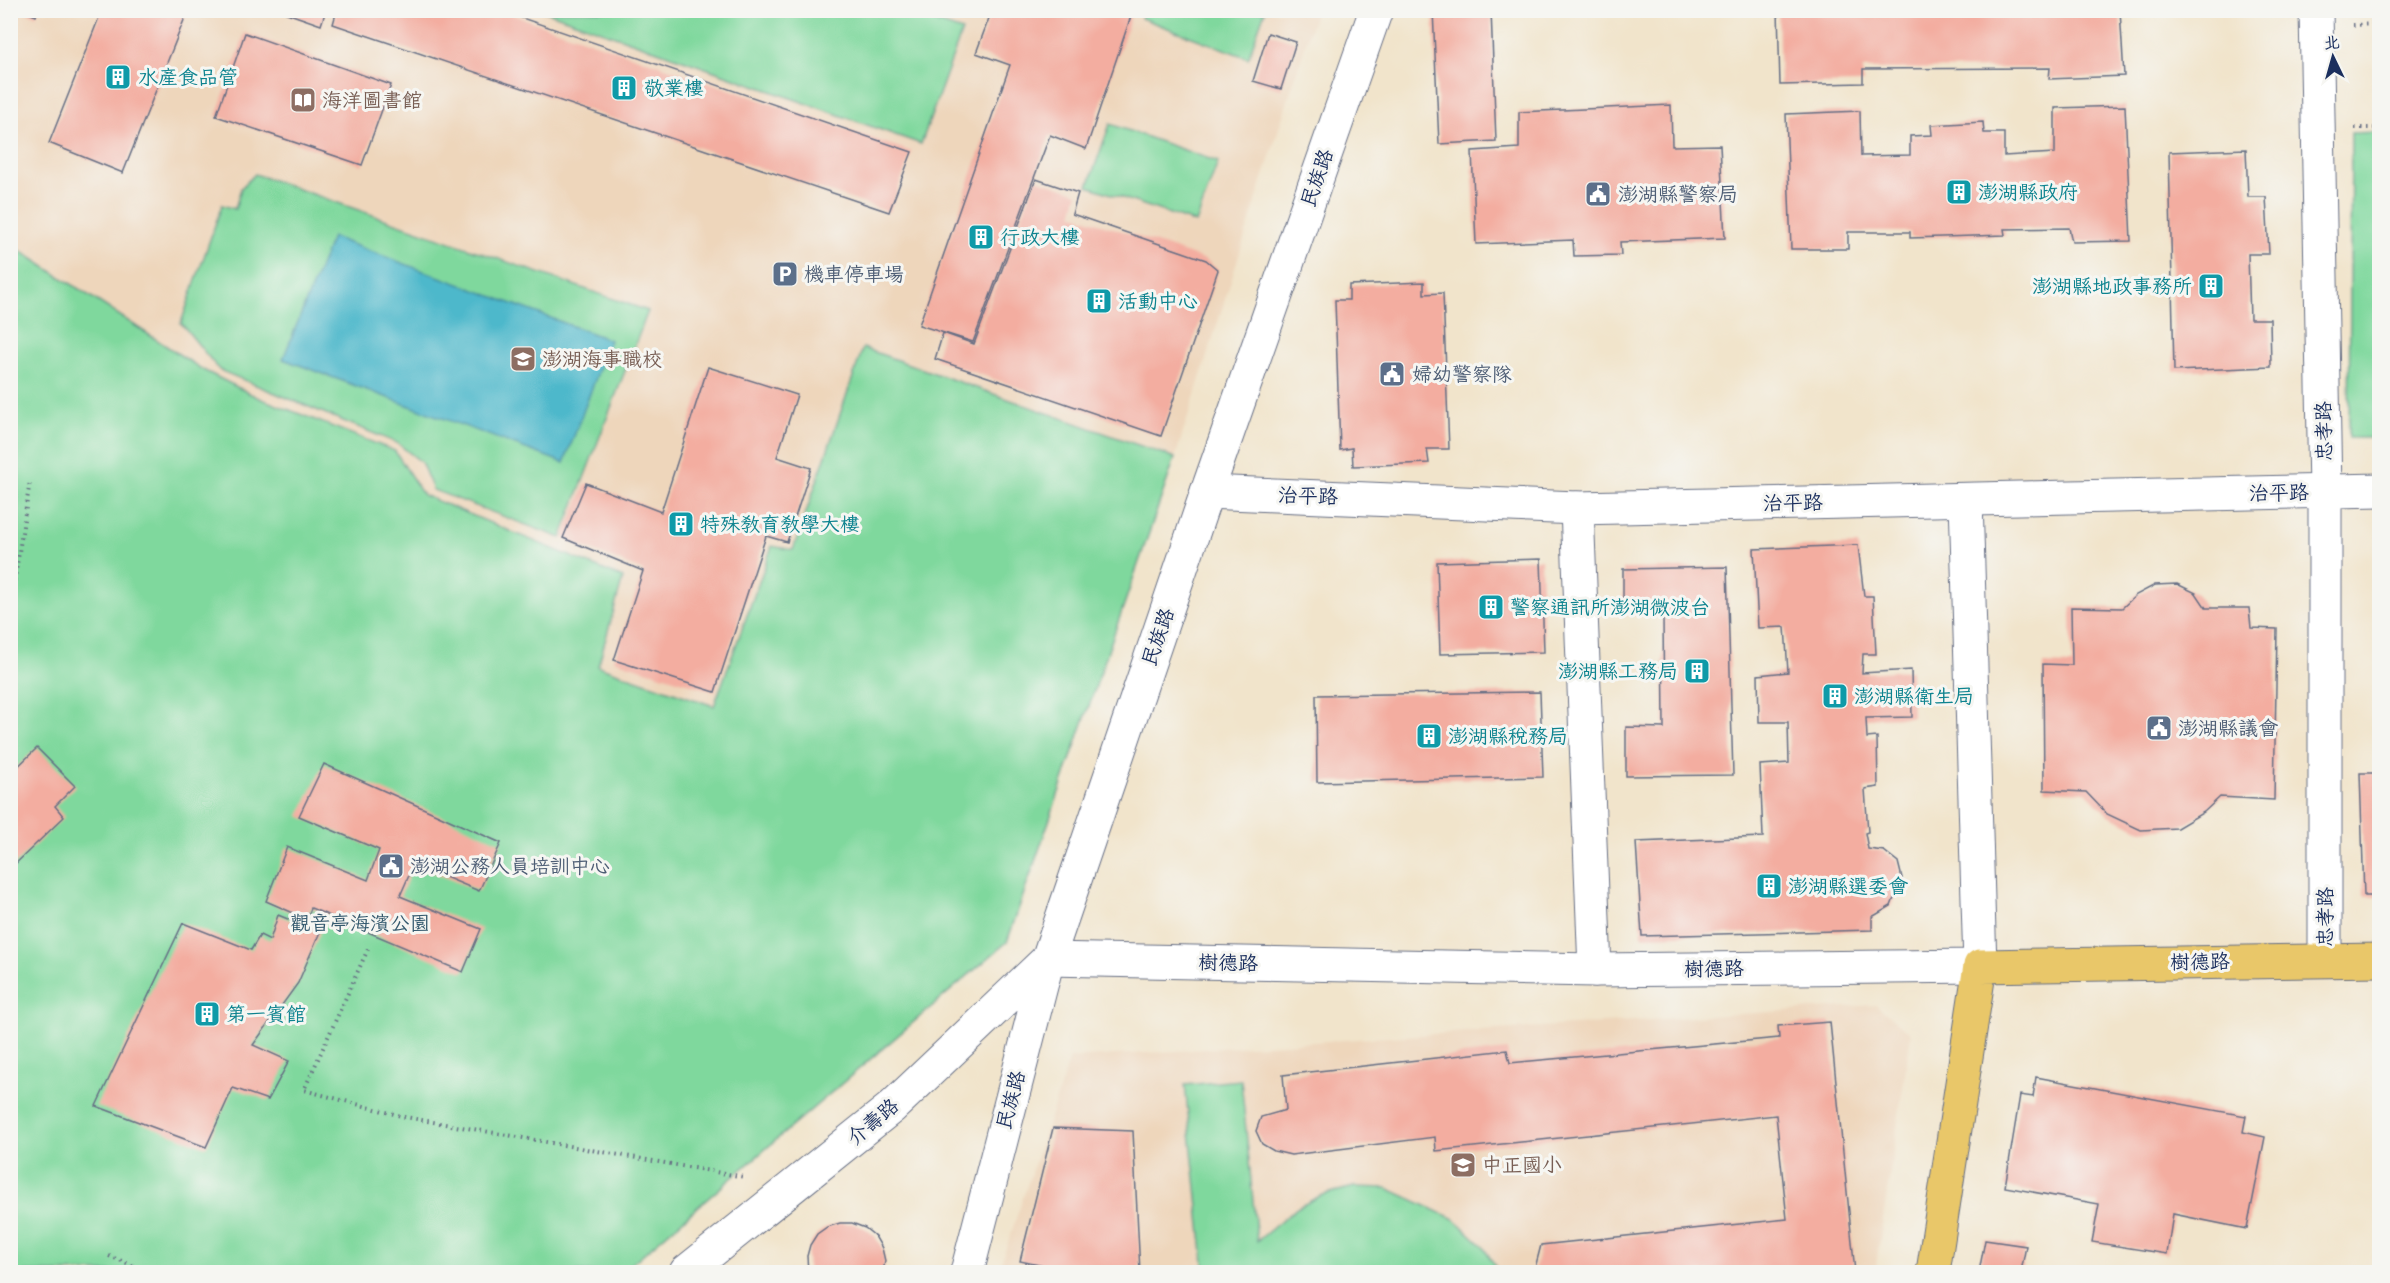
<svg xmlns="http://www.w3.org/2000/svg" width="2390" height="1283" font-family="Sriracha,'LXGW WenKai TC',sans-serif">
	<rect width="100%" height="100%" fill="#f6f6f2"/>
	<filter id="ink" filterUnits="userSpaceOnUse"><feTurbulence type="fractalNoise" baseFrequency=".0167" numOctaves="2"/><feDisplacementMap in="SourceGraphic" scale="12" xChannelSelector="R" yChannelSelector="G"/><feConvolveMatrix kernelMatrix="1 2 1 2 8 2 1 2 1" color-interpolation-filters="sRGB"/></filter>
	<filter id="wash" filterUnits="userSpaceOnUse"><feTurbulence type="fractalNoise" baseFrequency=".008" numOctaves="4" result="noise"/><feDisplacementMap in="SourceGraphic" scale="24" xChannelSelector="R" yChannelSelector="G"/><feGaussianBlur stdDeviation="1.35" result="paint"/><feColorMatrix in="noise" values="0 0 0 0 0 0 0 0 0 0 0 0 0 0 0 0 0 1.4 0 .05"/><feComposite in="paint" operator="in"/></filter>
	<g filter="url(#wash)">
		<rect width="100%" height="100%" fill="#f1e4cb"/>
		<!-- built -->
		<g fill="#eed6bb">
			<polygon points="10,11 1316,11 1175,458 863,348 793,550 772,546 715,706 597,666 623,577 423,495 395,451 259,398 203,370 11,244"/>
			<polygon points="1876,1005 1911,1034 1875,1272 998,1272 1070,1058"/>
		</g>
		<!-- green -->
		<g fill="#7fd89d" stroke="#4d847e" stroke-width="1.5">
			<polygon points="544,11 904,11 962,31 921,144"/>
			<polygon points="1143,11 1143,10 1265,11 1248,58 1141,18"/>
			<polygon points="1110,124 1218,162 1196,223 1088,186"/>
			<polygon points="2379,132 2379,438 2349,438 2351,133"/>
			<polygon points="255,174 648,311 561,538 433,490 421,462 397,443 219,370 181,323 222,205 235,209 241,188"/>
			<polygon points="10,244 203,370 259,398 395,451 423,495 623,578 598,666 714,706 772,546 793,550 863,348 1175,458 1007,942 622,1272 11,1272"/>
			<polygon points="1241,1080 1257,1241 1297,1208 1322,1195 1354,1187 1387,1188 1454,1219 1482,1245 1499,1272 1205,1272 1185,1085"/>
		</g>
		<!-- water -->
		<polygon fill="#4eb8cb" stroke="#347494" stroke-width="1.5" points="332,237 610,340 564,463 283,359"/>
		<g id="blocks">
			<!-- building -->
			<g fill="#f3ada0">
				<polygon points="21,10 38,10 36,16"/>
				<polygon points="102,10 188,10 123,173 49,143"/>
				<polygon points="278,10 326,10 321,25"/>
				<polygon points="337,10 499,10 912,152 889,212 333,24"/>
				<polygon points="992,10 1133,10 1086,149 1050,135 973,342 919,325 1010,65 976,53"/>
				<polygon points="1433,10 1491,10 1496,141 1439,144"/>
				<polygon points="1778,10 2120,10 2124,76 2049,79 2050,68 1863,69 1863,83 1780,85"/>
				<polygon points="245,33 391,85 362,165 216,116"/>
				<polygon points="1268,33 1296,42 1281,89 1253,81"/>
				<polygon points="1671,105 1672,146 1720,145 1725,238 1620,242 1621,255 1574,256 1573,240 1476,244 1472,151 1519,148 1519,112"/>
				<polygon points="2125,106 2131,241 2072,242 2069,228 2004,229 2005,235 1910,238 1910,232 1848,232 1848,249 1791,249 1786,114 1860,111 1861,156 1910,155 1910,136 1932,135 1931,125 1983,122 1984,133 2004,133 2004,156 2055,153 2055,108"/>
				<polygon points="2246,149 2248,197 2266,197 2269,254 2248,254 2250,319 2270,319 2271,367 2174,371 2169,152"/>
				<polygon points="1036,179 1078,193 1072,214 1206,260 1218,270 1161,436 935,359 943,333 974,344"/>
				<polygon points="1424,282 1424,294 1443,293 1449,449 1427,449 1429,463 1353,466 1352,448 1340,450 1335,300 1349,300 1349,285"/>
				<polygon points="708,367 797,395 777,457 811,468 787,542 766,536 715,692 614,660 643,571 563,538 586,483 661,512"/>
				<polygon points="1858,545 1864,596 1873,596 1876,654 1863,654 1862,673 1911,670 1912,717 1866,718 1867,738 1877,737 1878,787 1865,789 1868,832 1865,833 1868,849 1884,851 1898,862 1902,878 1891,906 1872,917 1872,930 1642,936 1636,842 1763,837 1760,765 1789,763 1788,722 1759,722 1758,675 1788,672 1785,627 1758,628 1754,549"/>
				<polygon points="1541,559 1544,652 1440,654 1437,562"/>
				<polygon points="1727,567 1733,775 1626,776 1626,727 1664,728 1663,615 1623,614 1623,569"/>
				<polygon points="2177,584 2196,593 2206,608 2249,608 2251,628 2277,629 2274,800 2220,797 2204,812 2177,828 2141,830 2107,814 2086,792 2044,790 2043,664 2072,665 2071,607 2122,608 2136,595 2155,585"/>
				<polygon points="1540,692 1543,777 1317,782 1316,695"/>
				<polygon points="37,748 75,786 55,806 64,817 10,869 10,774"/>
				<polygon points="324,764 501,843 479,891 414,864 400,896 481,929 463,972 311,908 307,919 266,901 287,847 368,880 379,850 299,816"/>
				<polygon points="2360,773 2380,773 2380,896 2364,896"/>
				<polygon points="278,915 320,932 298,983 253,1045 289,1061 268,1100 233,1088 206,1147 96,1106 183,923 251,950 260,935 270,940"/>
				<polygon points="1830,1022 1855,1272 1534,1272 1541,1245 1787,1219 1776,1115 1436,1151 1435,1137 1291,1155 1274,1151 1262,1144 1256,1131 1261,1117 1286,1110 1283,1075 1507,1050 1510,1063 1779,1038 1778,1026"/>
				<polygon points="2036,1077 2246,1116 2243,1132 2265,1137 2247,1229 2173,1214 2167,1254 2092,1242 2099,1204 2005,1187 2020,1095 2033,1097"/>
				<polygon points="1053,1128 1133,1131 1140,1272 1072,1272 1020,1261"/>
				<polygon points="840,1223 852,1223 865,1228 875,1236 882,1248 885,1261 883,1272 808,1272 807,1256 810,1245 817,1234 827,1227"/>
				<polygon points="1985,1240 2026,1246 2021,1272 1979,1272"/>
			</g>
		</g>
	</g>
	<g filter="url(#ink)">
		<use href="#blocks" fill-opacity="0" stroke="#666e84" stroke-width="1.5"/>
		<g fill="none" stroke-linecap="round" stroke-linejoin="round">
			<!-- minor casing -->
			<g stroke="#666e84" stroke-width="35">
				<g id="minor">
					<polyline points="2316,10 2325,492 2325,959"/>
					<polyline points="1207,492 1577,508 2380,490"/>
					<polyline points="1577,508 1595,970"/>
					<polyline points="686,1272 892,1107 1048,959 1595,970 1980,966 1966,500"/>
					<polyline points="967,1272 1048,959 1207,492 1376,10"/>
				</g>
			</g>
			<!-- major casing -->
			<g stroke="#666e84" stroke-width="35">
				<polyline id="major" points="1933,1272 1980,966 2380,960"/>
			</g>
			<!-- path -->
			<g stroke="#666e84" stroke-width="4" stroke-dasharray="1.5 4.5" stroke-linecap="butt">
				<polyline points="2353,25 2380,24"/>
				<polyline points="2355,128 2380,128"/>
				<polyline points="10,610 30,481"/>
				<polyline points="368,949 304,1090 405,1117 744,1177"/>
				<polyline points="109,1256 142,1269 145,1272"/>
			</g>
			<!-- minor -->
			<use href="#minor" stroke="#fff" stroke-width="33"/>
			<!-- major -->
			<use href="#major" stroke="#e9c769" stroke-width="33"/>
		</g>
	</g>
	<!-- icons -->
	<defs>
		<g id="building-square" transform="scale(1.35)"><rect x="-9" y="-9" width="18" height="18" rx="4" fill="#0f9aa8" stroke="#f6f6f2"/><path d="M-4-6H4V6H1V3H-1V6H-4ZM-2.5-4.3h1.7v1.8h-1.7ZM.8-4.3h1.7v1.8H.8ZM-2.5-1h1.7V.8h-1.7ZM.8-1h1.7V.8H.8Z" fill="#fff"/></g>
		<g id="library-square" transform="scale(1.35)"><rect x="-9" y="-9" width="18" height="18" rx="4" fill="#8d6e63" stroke="#f6f6f2"/><path d="M-6-4Q-3-5.5-.7-3.5V5Q-3 3-6 4ZM6-4Q3-5.5 .7-3.5V5Q3 3 6 4Z" fill="#fff"/></g>
		<g id="civic-square" transform="scale(1.35)"><rect x="-9" y="-9" width="18" height="18" rx="4" fill="#5c6f8a" stroke="#f6f6f2"/><path d="M-.6-6.5H3V-4.5H.6V-3L4-1V1h2V6H-6V1h2V-1L-.6-3ZM-1.2 2.5V6h2.4V2.5Z" fill="#fff"/></g>
		<g id="parking-square" transform="scale(1.35)"><rect x="-9" y="-9" width="18" height="18" rx="4" fill="#5c6f8a" stroke="#f6f6f2"/><path d="M-3.5-5.5H1a3.5 3.5 0 0 1 0 7H-1V5.5H-3.5ZM-1-3.4V-.6H.8a1.4 1.4 0 0 0 0-2.8Z" fill="#fff"/></g>
		<g id="school-square" transform="scale(1.35)"><rect x="-9" y="-9" width="18" height="18" rx="4" fill="#8d6e63" stroke="#f6f6f2"/><path d="M0-5L7-2L0 1L-7-2ZM-4 1L0 2.5L4 1V4Q0 6-4 4Z" fill="#fff"/></g>
	</defs>
	<g fill-rule="evenodd">
		<use href="#building-square" x="118" y="77"/>
		<use href="#building-square" x="624" y="88"/>
		<use href="#library-square" x="303" y="100"/>
		<use href="#building-square" x="1959" y="192"/>
		<use href="#civic-square" x="1598" y="194"/>
		<use href="#building-square" x="981" y="237"/>
		<use href="#parking-square" x="785" y="274"/>
		<use href="#building-square" x="2211" y="286"/>
		<use href="#building-square" x="1099" y="301"/>
		<use href="#school-square" x="523" y="359"/>
		<use href="#civic-square" x="1392" y="374"/>
		<use href="#building-square" x="681" y="524"/>
		<use href="#building-square" x="1491" y="607"/>
		<use href="#building-square" x="1697" y="671"/>
		<use href="#building-square" x="1835" y="696"/>
		<use href="#civic-square" x="2159" y="728"/>
		<use href="#building-square" x="1429" y="736"/>
		<use href="#civic-square" x="391" y="866"/>
		<use href="#building-square" x="1769" y="886"/>
		<use href="#building-square" x="207" y="1014"/>
		<use href="#school-square" x="1463" y="1165"/>
	</g>
	<g text-anchor="middle" dominant-baseline="central" stroke-width="6" stroke-linejoin="round" paint-order="stroke">
		<!-- culture labels -->
		<g font-size="20" fill="#0d838f" stroke="#f6f6f2" text-anchor="start">
			<text x="138" y="77">水產食品管</text>
			<text x="644" y="88">敬業樓</text>
			<text x="1978" y="192">澎湖縣政府</text>
			<text x="1000" y="237">行政大樓</text>
			<text x="2192" y="286" text-anchor="end">澎湖縣地政事務所</text>
			<text x="1118" y="301">活動中心</text>
			<text x="700" y="524">特殊教育教學大樓</text>
			<text x="1510" y="607">警察通訊所澎湖微波台</text>
			<text x="1678" y="671" text-anchor="end">澎湖縣工務局</text>
			<text x="1854" y="696">澎湖縣衛生局</text>
			<text x="1448" y="736">澎湖縣稅務局</text>
			<text x="1788" y="886">澎湖縣選委會</text>
			<text x="226" y="1014">第一賓館</text>
		</g>
		<!-- education labels -->
		<g font-size="20" fill="#785e54" stroke="#f6f6f2" text-anchor="start">
			<text x="322" y="100">海洋圖書館</text>
			<text x="542" y="359">澎湖海事職校</text>
			<text x="1482" y="1165">中正國小</text>
		</g>
		<!-- street labels -->
		<g font-size="20" fill="#1b2f5e" stroke="#f6f6f2">
			<text transform="translate(1317 178) rotate(-71)">民族路</text>
			<text transform="translate(2324 431) rotate(-91)">忠孝路</text>
			<text transform="translate(2279 493) rotate(-1)">治平路</text>
			<text transform="translate(1308 496) rotate(2)">治平路</text>
			<text transform="translate(1793 503) rotate(-1)">治平路</text>
			<text transform="translate(1158 637) rotate(-71)">民族路</text>
			<text transform="translate(2325 917) rotate(-90)">忠孝路</text>
			<text transform="translate(2200 962) rotate(-1)">樹德路</text>
			<text transform="translate(1228 963) rotate(1)">樹德路</text>
			<text transform="translate(1714 969) rotate(-1)">樹德路</text>
			<text transform="translate(1011 1100) rotate(-75)">民族路</text>
			<text transform="translate(873 1122) rotate(-40)">介壽路</text>
		</g>
		<!-- service labels -->
		<g font-size="20" fill="#4e5e75" stroke="#f6f6f2" text-anchor="start">
			<text x="1618" y="194">澎湖縣警察局</text>
			<text x="804" y="274">機車停車場</text>
			<text x="1412" y="374">婦幼警察隊</text>
			<text x="2178" y="728">澎湖縣議會</text>
			<text x="410" y="866">澎湖公務人員培訓中心</text>
		</g>
		<!-- park labels -->
		<g font-size="20" fill="#34596e" stroke="#f6f6f2">
			<text x="360" y="923">觀音亭海濱公園</text>
		</g>
	</g>
	<!-- margin -->
	<rect width="2390" height="1283" fill="none" stroke="#f6f6f2" stroke-width="36"/>
	<!-- north arrow -->
	<g transform="translate(2333 57) rotate(355)" stroke="#f6f6f2" stroke-width="4.5" paint-order="stroke">
	<path d="M0-4.5L10 22L0 15L-10 22Z" fill="#1b2f5e"/>
	<text y="-9" font-size="16" font-weight="bold" text-anchor="middle" fill="#1b2f5e">北</text>
	</g>
</svg>
